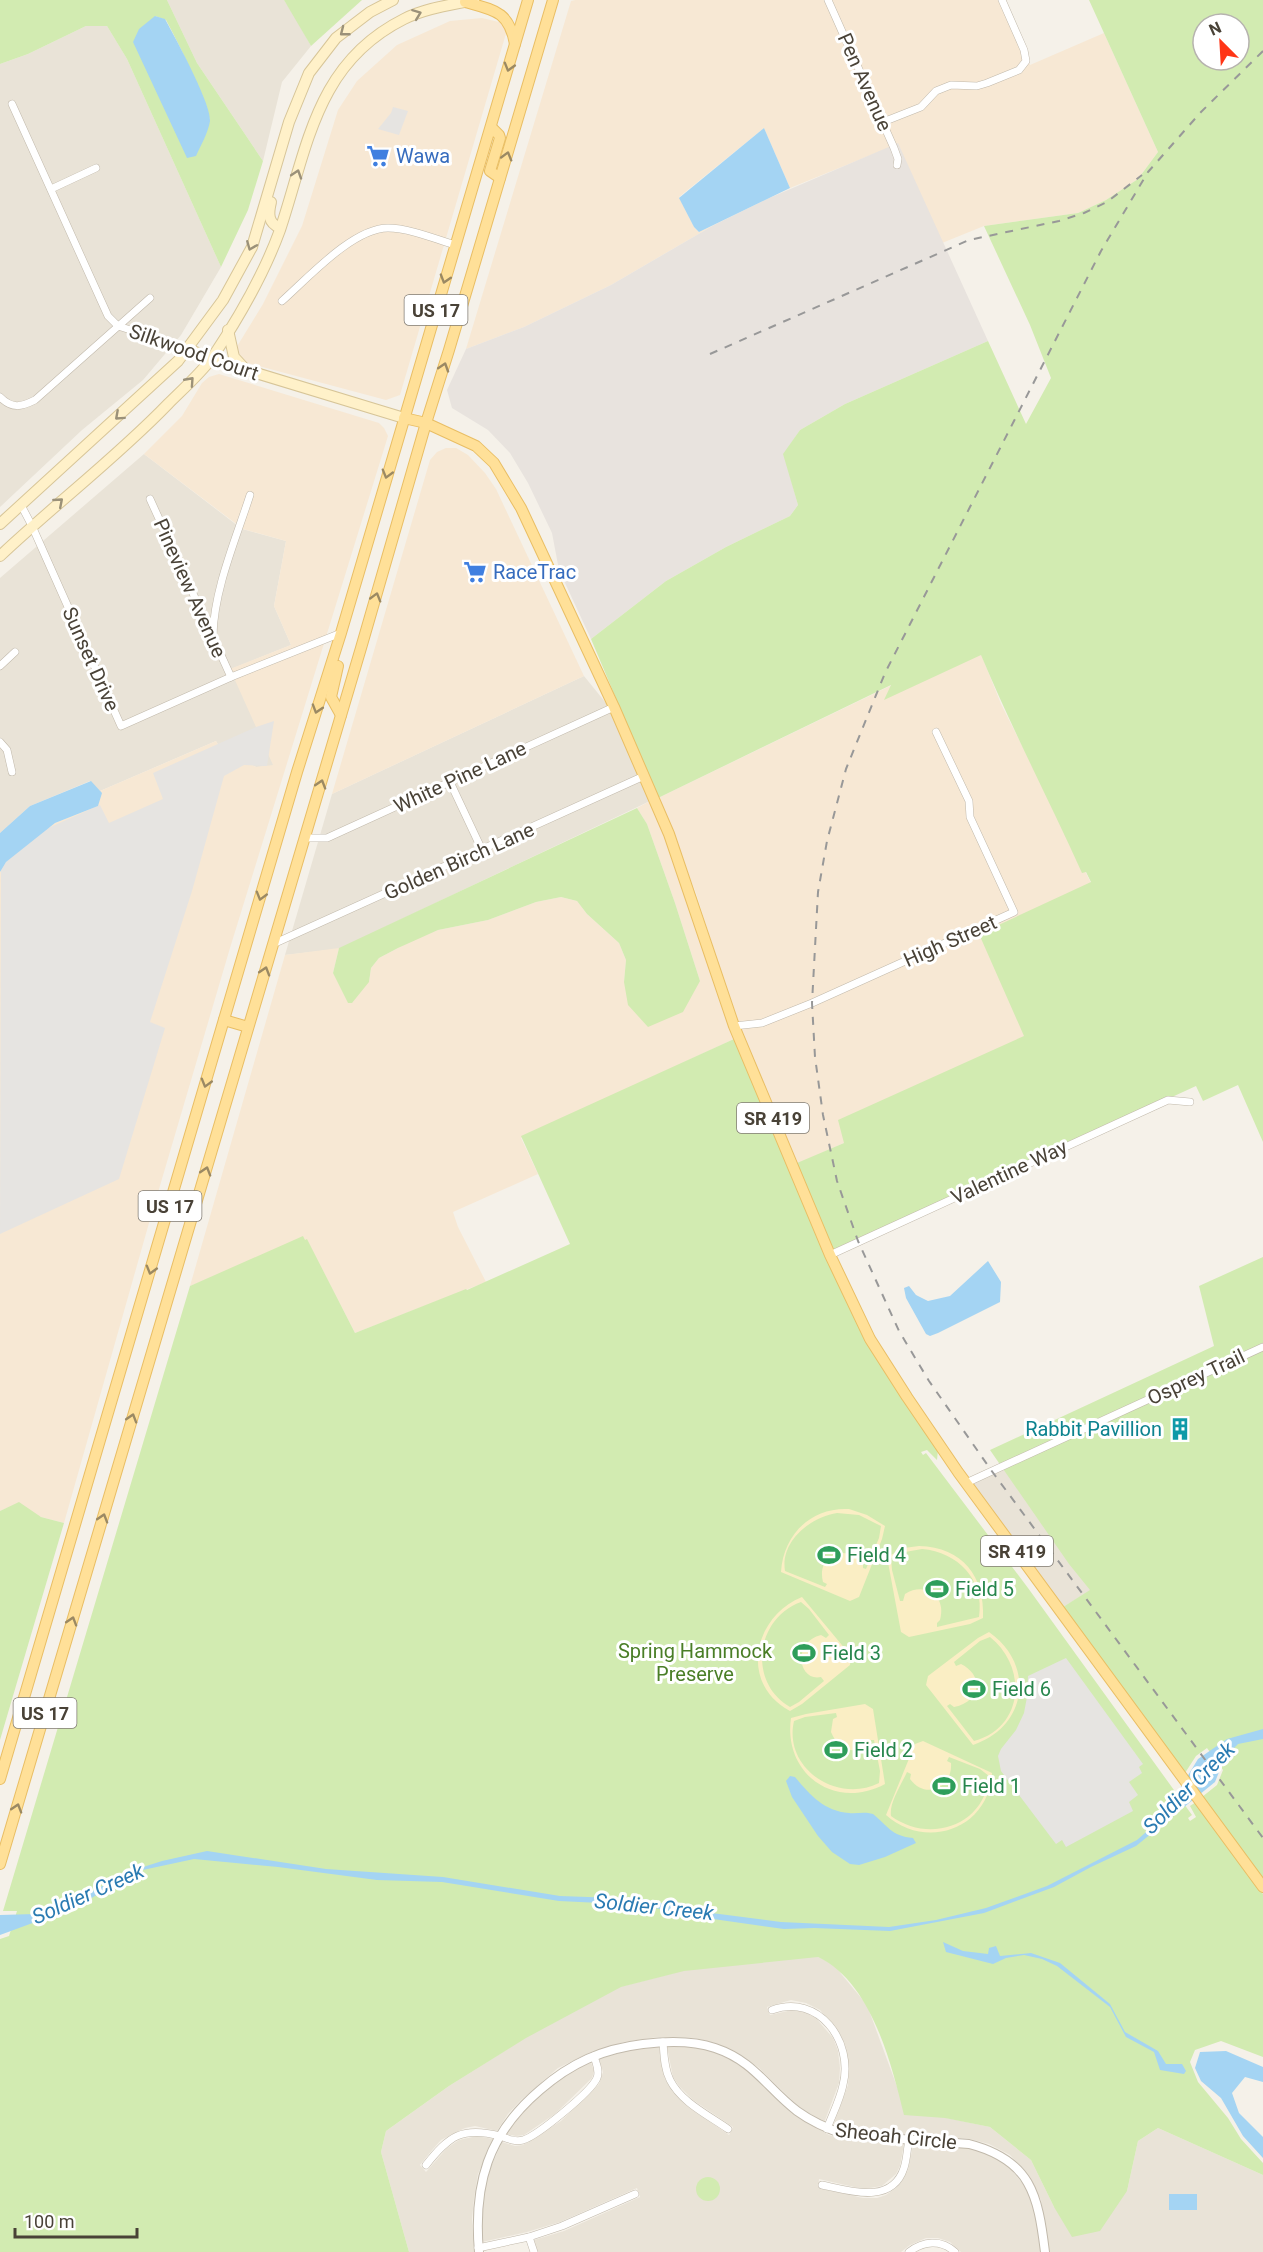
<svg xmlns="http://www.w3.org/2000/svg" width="1263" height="2252" font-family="Roboto,sans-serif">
	<rect width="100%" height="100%" fill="#f5f1e9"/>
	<!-- residential -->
	<g fill="#e9e3d7">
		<polygon points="167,0 284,0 294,15 311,46 282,82 263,161 197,63"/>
		<polygon points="86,26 107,26 127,59 221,267 181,335 143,380 82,430 0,507 0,64 28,54"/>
		<polygon points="144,454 242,529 286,541 274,606 291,645 231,669 274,766 256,767 233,756 227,761 216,741 100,791 90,781 30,806 0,833 0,578"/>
		<polygon points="584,676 610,708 650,801 339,949 285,955 332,794"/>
		<polygon points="1217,1365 1155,1552 1063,1607 970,1481"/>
		<polygon points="784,1941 833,1964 867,2005 899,2092 933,2115 990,2127 1031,2160 1054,2207 1127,2191 1138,2141 1158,2128 1263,2175 1263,2252 1049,2252 1041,2200 1024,2170 1010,2155 989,2144 970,2139 846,2130 833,2126 848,2085 849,2068 846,2049 840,2034 820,2010 806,2003 791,2000 767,2007 770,2015 792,2010 805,2012 815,2017 833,2038 838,2051 840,2068 839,2083 824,2123 798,2106 758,2067 735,2052 715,2043 695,2038 658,2037 624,2042 589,2053 558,2068 521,2100 508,2114 497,2131 475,2126 465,2128 441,2140 433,2149 420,2165 426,2172 447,2148 459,2140 477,2136 493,2139 478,2174 474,2198 472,2219 474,2252 409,2252 381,2152 386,2131 449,2086 596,1993 674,1973"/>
		<polygon points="659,2047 665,2079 673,2092 689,2107 729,2135 733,2127 693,2100 679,2086 673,2077 667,2047 694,2047 714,2052 732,2060 753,2074 793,2113 829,2135 846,2140 904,2144 900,2166 896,2174 882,2186 863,2189 819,2179 818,2188 863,2198 877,2198 886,2195 896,2188 903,2179 908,2170 913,2145 969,2148 986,2153 1006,2163 1026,2188 1036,2214 1041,2252 961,2252 950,2242 938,2238 926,2238 910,2245 901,2252 538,2252 534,2240 564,2231 640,2197 637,2188 560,2222 527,2232 482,2242 481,2220 486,2178 502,2142 515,2146 523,2145 561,2121 599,2084 603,2072 599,2059 626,2051"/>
		<polygon points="591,2062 594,2071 592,2078 555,2114 524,2135 516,2136 506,2134 527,2107 563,2076"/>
	</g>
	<!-- commercial -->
	<g fill="#f7e8d4">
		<polygon points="575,0 1001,0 1030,65 1104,33 1158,152 1138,179 1106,200 1078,213 984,226 942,243 898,144 790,188 764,128 679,197 694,227 699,232 714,225 611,285 524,327 466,349 571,1"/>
		<polygon points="482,18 503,23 507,30 400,395 386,400 244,362 236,348 263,304 302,226 338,110 357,81 397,45 450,21"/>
		<polygon points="219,374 379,423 384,428 388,436 230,948 149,1223 64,1523 7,1508 0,1511 0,872 6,862 55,823 98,806 100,791 216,741 227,761 233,756 256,767 273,765 230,669 291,645 274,606 286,541 243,529 144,454 182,416 202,383 209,377"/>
		<polygon points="446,448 456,448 468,455 485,473 496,489 584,676 332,794 430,460 437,452"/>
		<polygon points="977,644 1001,704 1093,887 1033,1058 797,1164 740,1032 696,893 658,798"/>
		<polygon points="650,801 665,835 734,1039 521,1138 538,1174 453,1212 458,1227 486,1282 355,1333 307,1240 190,1286 285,955 339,948 333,973 369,982 371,968 379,958 417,938 438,930 488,920 536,902 561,897 577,901 587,914 619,943 626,960 624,982 700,981 675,903 647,824 637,808"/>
	</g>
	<!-- industrial -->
	<polygon fill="#e8e3de" points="898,143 988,341 845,404 800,430 784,454 798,505 790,516 726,547 666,581 591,639 559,570 552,533 528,483 510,453 488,430 452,408 447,390 466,349 524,327 611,285 714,225 767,199"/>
	<!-- green -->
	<g fill="#d2ebb1" fill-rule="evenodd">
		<path d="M 0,0 L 167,0 L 197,63 L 263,161 L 248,210 L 221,267 L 127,59 L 107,26 L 86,26 L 28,54 L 0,64 ZM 155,16 L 166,20 C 183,52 199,85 210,120 Z"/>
		<polygon points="284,0 362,0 311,46"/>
		<path d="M 1089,0 L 1263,0 L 1263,1142 L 1238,1085 L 1203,1101 L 1196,1086 L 834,1252 L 797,1163 L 844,1143 L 838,1120 L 1024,1036 L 979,934 L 1091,882 L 1086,872 L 1082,873 C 1049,800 1012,729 981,655 L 884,700 L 891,685 L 658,798 L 591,639 L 666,581 L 726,547 L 790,516 L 798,505 L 783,454 L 800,430 L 845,404 L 988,341 L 1026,424 L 1051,378 L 1030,325 L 984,226 L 1078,213 L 1106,200 L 1138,179 L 1158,152 ZM 1203,24 L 1239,24 L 1239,60 L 1203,60 Z"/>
		<polygon points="637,808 647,824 675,903 700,981 683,1012 648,1027 628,1005 624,982 626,960 619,943 587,914 577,901 561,897 536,902 488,920 438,930 398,948 379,958 371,968 369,982 352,1003 348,1003 333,973 339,948"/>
		<path d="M 734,1039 L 826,1256 L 938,1450 L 937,1460 L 927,1450 L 921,1452 L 923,1455 L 926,1453 L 1028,1588 L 1192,1815 L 1188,1818 L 1190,1821 L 1196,1817 L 1190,1806 L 1196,1802 L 1263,1894 L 1263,2057 L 1221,2041 L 1195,2050 L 1190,2062 L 1198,2082 L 1228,2118 L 1241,2139 L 1263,2163 L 1263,2175 L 1158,2128 L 1138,2141 L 1127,2191 L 1100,2231 L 1072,2237 L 1054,2207 L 1031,2160 L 990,2127 L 945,2118 L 904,2115 C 891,2062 871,1982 818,1957 L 684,1971 L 621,1987 L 526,2038 L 449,2086 L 386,2131 L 381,2152 L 409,2252 L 0,2252 L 0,1939 L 9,1936 L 17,1911 L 3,1911 L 190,1286 L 303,1236 L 305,1240 L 307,1239 L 355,1333 L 466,1289 L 467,1290 L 570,1244 L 521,1136 Z"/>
		<polygon points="1263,1257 1263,1880 1202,1797 1217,1785 1223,1770 1207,1748 1196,1756 1185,1773 1063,1607 1090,1590 1069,1564 990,1450 1214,1346 1199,1286"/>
		<polygon points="19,1502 41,1517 64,1523 0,1740 0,1511"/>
		<circle cx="708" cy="2189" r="12"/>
	</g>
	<!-- sand -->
	<g fill="#faeec4" fill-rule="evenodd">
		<path d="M 849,1509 L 867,1515 L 885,1526 L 882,1539 L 859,1597 L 850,1601 L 781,1572 C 783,1536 810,1507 849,1509 ZM 837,1513 L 859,1515 L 881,1526 L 879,1538 L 866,1569 L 863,1568 L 863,1563 C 846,1543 816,1555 823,1582 L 827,1584 L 825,1587 L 785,1571 C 780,1541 811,1517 837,1513 Z"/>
		<path d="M 919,1546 C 963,1547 985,1577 983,1618 L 970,1624 L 909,1637 L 901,1632 L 887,1557 L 904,1548 ZM 922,1549 C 958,1552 985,1580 979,1617 L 937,1627 L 937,1623 L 940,1620 C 947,1597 926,1581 905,1594 L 903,1601 L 900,1601 L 892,1570 L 891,1558 L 905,1552 Z"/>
		<path d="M 802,1597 L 851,1656 L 850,1665 L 802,1704 L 790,1711 C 739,1684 753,1617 802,1597 ZM 801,1602 L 809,1609 L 829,1635 L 826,1638 L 821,1635 C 792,1642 798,1682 821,1677 L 824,1681 L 799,1702 L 790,1707 C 747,1682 756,1618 801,1602 Z"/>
		<path d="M 989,1632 C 1036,1665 1027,1727 973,1745 L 926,1685 L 928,1676 L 978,1638 ZM 990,1637 C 1028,1667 1024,1728 974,1741 L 947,1706 L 950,1704 L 954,1707 C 980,1702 985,1676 961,1664 L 956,1666 L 954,1662 L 980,1641 Z"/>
		<path d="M 865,1704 L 873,1709 L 885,1784 C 835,1811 783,1774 791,1718 L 806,1714 ZM 836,1713 L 837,1717 L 833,1719 L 831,1732 C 838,1750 854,1756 870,1744 L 871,1740 L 874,1740 L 880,1771 L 879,1783 C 838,1804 783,1769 794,1721 L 805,1717 Z"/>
		<path d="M 923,1741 L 992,1773 C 989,1829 926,1851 886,1815 L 915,1744 ZM 949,1757 L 980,1769 L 989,1776 C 985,1826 929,1844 891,1816 C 889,1803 901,1785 907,1772 L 911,1774 L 910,1779 C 925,1800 953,1788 951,1763 L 947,1761 Z"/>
	</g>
	<!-- parking -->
	<g fill="#e6e4e1">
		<polygon points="393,107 408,111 399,135 378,129 391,113"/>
		<polygon points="274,721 267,766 244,765 224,776 192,891 150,1022 165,1028 119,1179 0,1234 1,866 46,829 100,805 109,823 163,799 153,773 256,727"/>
		<polygon points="1066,1658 1143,1764 1139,1767 1142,1773 1129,1782 1138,1795 1129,1802 1133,1811 1066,1847 1062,1840 1056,1844 1001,1771 998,1756 1001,1749 1016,1730 1024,1713 1027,1697 1028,1676"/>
	</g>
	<!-- water -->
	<g fill="#a4d4f3">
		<path d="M 155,16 L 165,19 C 175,37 212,105 210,121 C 208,133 201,145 196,156 L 187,158 L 133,42 L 139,29 Z"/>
		<polygon points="764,128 790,188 699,232 694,227 679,198"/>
		<polygon points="91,781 102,793 98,806 55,823 6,862 0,872 0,833 30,806"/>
		<polygon points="988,1261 1001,1282 1000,1302 938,1333 930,1336 926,1334 906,1298 904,1288 909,1286 916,1295 928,1301 950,1296"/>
		<polygon points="1263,1729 1263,1739 1238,1744 1225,1757 1215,1782 1136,1846 1091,1867 1054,1887 984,1913 890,1931 814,1928 784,1929 692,1916 642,1905 559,1901 442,1882 377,1880 278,1867 194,1859 138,1871 76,1907 0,1935 0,1915 35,1914 73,1901 134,1870 162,1861 207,1851 326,1869 443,1877 560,1896 644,1899 696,1911 781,1922 889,1927 936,1920 986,1908 1047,1886 1137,1840 1162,1818 1198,1759 1227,1739"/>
		<path d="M 790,1776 L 795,1777 C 810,1795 824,1811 849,1813 C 857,1814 864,1811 873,1814 C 888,1826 891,1836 913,1838 L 916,1843 L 885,1857 L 859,1865 L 850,1864 L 832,1852 L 818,1836 L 792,1797 L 786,1781 Z"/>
		<polygon points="943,1942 963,1951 988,1954 989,1948 996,1946 1000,1956 1031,1953 1060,1963 1110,2004 1125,2032 1158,2051 1166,2064 1182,2064 1186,2071 1184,2074 1160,2070 1154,2052 1126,2037 1110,2007 1057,1966 1042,1959 1024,1955 1006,1958 993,1964 946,1952"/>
		<polygon points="1226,2051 1263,2067 1263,2082 1245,2077 1232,2093 1239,2113 1263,2137 1263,2158 1243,2136 1221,2098 1201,2081 1195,2068 1200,2052"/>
		<rect x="1169" y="2194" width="28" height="16"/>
	</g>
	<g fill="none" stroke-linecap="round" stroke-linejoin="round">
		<!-- stream -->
		<polyline stroke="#a4d4f3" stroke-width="2" points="690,1910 702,1912"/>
		<!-- minor casing -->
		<g stroke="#c1b9ab" stroke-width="8">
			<g id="minor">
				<polyline points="828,0 894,148 898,159 897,165"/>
				<polyline points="12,104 108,316 118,326 187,348"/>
				<polyline points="883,122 921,107 936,91 951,85 977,86 987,83 1019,70 1026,61 1024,50 1002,0"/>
				<polyline points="51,189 96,168"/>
				<path d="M 282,301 C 308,278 353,228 388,228 C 408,228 436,239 455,245"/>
				<path d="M 0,397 C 12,409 21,407 35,400 L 150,298"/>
				<polyline points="150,499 231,677"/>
				<polyline points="21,505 32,526 121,726 231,677 341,633"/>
				<path d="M 213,635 C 214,589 236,539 250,495"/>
				<polyline points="0,666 15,652"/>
				<polyline points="0,742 7,750 12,772"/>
				<polyline points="450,782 482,850"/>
				<polyline points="305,838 327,838 614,707"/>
				<polyline points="273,944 644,776"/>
				<polyline points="734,1026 762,1023 812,1003 1014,912 970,817 969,801 936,732"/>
				<polyline points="830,1255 1168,1100 1190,1102"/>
				<polyline points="966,1483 1263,1347"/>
				<path d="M 772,2010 C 819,1993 854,2042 843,2085 C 840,2100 832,2115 827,2129"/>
				<path d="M 663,2042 C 664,2054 664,2068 670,2080 C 681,2102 708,2115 728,2129"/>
				<path d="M 426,2165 C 449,2136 462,2126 500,2136 C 508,2139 515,2142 523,2140 C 537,2136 591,2092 597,2078 C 600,2070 596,2064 594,2056"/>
				<path d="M 822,2185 C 850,2191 892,2205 904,2168 C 907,2159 907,2149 909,2140"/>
				<polyline points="529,2237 534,2252"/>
				<polyline points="478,2248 529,2237 562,2226 635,2194"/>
				<path d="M 909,2252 C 923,2241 941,2239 955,2252"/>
			</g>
		</g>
		<!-- tertiary casing -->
		<g stroke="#c1b9ab" stroke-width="10">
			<path id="tertiary" d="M 479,2252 C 473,2184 488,2134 540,2090 C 571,2063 602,2049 643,2044 C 667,2041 692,2040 715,2048 C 754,2061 767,2088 797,2111 C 812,2122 828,2129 846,2135 L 969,2144 C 1031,2160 1038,2195 1045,2252"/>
		</g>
		<!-- secondary casing -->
		<g stroke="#d7c598" stroke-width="12">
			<g id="secondary">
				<path d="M 271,202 C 268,214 268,223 280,228"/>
				<polyline points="228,330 234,357 246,370"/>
				<polyline points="187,348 210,359 404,418"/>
				<polyline points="0,524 178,361 223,300 252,247 289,122 309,73 336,38 370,12 393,0"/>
				<path d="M 0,556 C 55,504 116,458 168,404 C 183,389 200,374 212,358 C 238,319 264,274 280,230 C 308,146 316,63 404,19 C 426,8 451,5 474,0"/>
			</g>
		</g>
		<!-- primary casing -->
		<g stroke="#e9be64" stroke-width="12">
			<g id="primary">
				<path d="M 465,2 C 494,10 509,11 515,44"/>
				<polyline points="491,127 499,135 500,138 490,171 500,178"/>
				<polyline points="404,418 426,423 476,446 494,463 521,508 614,707 669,834 734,1026 830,1255 870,1339 907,1397 958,1472 1263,1887"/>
				<polyline points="338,666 331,697 341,715"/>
				<polyline points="224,1020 248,1027"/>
				<polyline points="0,1779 297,772 341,633 528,0"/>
				<polyline points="0,1864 361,648 426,423 449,350 553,0"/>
			</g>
		</g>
		<!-- minor -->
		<use href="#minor" stroke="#fff" stroke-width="7"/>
		<!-- tertiary -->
		<use href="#tertiary" stroke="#fff" stroke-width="8"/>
		<!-- secondary -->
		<use href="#secondary" stroke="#fff1c9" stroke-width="10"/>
		<!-- primary -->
		<use href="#primary" stroke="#ffe098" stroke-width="10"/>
		<!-- rail -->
		<g stroke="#989898" stroke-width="2" stroke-dasharray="8 8" stroke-linecap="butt">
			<polyline points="1263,51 1201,112 1148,172 1101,251 885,673 846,769 827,841 818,892 812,1003 815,1057 823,1115 837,1181 858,1241 899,1331 929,1381 991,1470 1263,1838"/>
			<polyline points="710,354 969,240 1059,221 1084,213 1107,202 1142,175"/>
		</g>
	</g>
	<!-- one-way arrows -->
	<defs><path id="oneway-chevron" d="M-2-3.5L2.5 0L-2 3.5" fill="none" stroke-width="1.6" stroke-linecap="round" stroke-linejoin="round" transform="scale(1.5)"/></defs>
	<g stroke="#9b9179">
		<use href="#oneway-chevron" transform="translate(417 14) rotate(-21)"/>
		<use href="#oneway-chevron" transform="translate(344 32) rotate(142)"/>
		<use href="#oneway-chevron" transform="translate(297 174) rotate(-72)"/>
		<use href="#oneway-chevron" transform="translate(251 246) rotate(112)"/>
		<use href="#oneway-chevron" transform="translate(190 381) rotate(-48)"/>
		<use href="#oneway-chevron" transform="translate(119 416) rotate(138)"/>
		<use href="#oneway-chevron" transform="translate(59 502) rotate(-41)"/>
	</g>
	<g stroke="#9b8963">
		<use href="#oneway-chevron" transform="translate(509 67) rotate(106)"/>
		<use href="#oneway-chevron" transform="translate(507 156) rotate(-74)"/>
		<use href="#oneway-chevron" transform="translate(445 279) rotate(107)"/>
		<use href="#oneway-chevron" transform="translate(444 367) rotate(-72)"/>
		<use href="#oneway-chevron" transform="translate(387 474) rotate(106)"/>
		<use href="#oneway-chevron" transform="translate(376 597) rotate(-74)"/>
		<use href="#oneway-chevron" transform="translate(317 709) rotate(107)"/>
		<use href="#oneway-chevron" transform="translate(321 784) rotate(-73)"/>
		<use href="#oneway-chevron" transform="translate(261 896) rotate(106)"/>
		<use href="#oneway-chevron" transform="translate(265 971) rotate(-73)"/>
		<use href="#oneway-chevron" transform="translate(206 1083) rotate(106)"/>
		<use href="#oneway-chevron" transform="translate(206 1171) rotate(-73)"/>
		<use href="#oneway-chevron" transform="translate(151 1270) rotate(106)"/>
		<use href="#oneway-chevron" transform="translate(132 1418) rotate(-73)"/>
		<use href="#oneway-chevron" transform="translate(103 1518) rotate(-73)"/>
		<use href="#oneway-chevron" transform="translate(72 1621) rotate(-73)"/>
		<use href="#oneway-chevron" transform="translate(17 1808) rotate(-73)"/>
	</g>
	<!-- icons -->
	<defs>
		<g id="supermarket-bare" transform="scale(1.8)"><path d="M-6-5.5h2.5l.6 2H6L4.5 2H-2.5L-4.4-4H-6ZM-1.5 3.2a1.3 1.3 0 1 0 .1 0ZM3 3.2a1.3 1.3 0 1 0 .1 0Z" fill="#3f7fe0" stroke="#fff" stroke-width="2.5" paint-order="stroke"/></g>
		<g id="building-bare" transform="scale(1.8)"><path d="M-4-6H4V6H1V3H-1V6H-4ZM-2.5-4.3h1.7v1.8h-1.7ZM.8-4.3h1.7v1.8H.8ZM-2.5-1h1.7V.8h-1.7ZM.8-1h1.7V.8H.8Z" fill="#0f9aa8" stroke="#fff" stroke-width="2.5" paint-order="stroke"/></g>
		<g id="stadium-bare" transform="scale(1.8)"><path d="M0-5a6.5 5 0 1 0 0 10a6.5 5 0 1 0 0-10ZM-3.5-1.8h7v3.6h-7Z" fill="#2e9e5b" stroke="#fff" stroke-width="2.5" paint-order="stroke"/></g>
	</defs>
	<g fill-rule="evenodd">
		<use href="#supermarket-bare" x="378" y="156"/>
		<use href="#supermarket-bare" x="475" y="572"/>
		<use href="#building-bare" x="1180" y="1429"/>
		<use href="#stadium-bare" x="829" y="1555"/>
		<use href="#stadium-bare" x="937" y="1589"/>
		<use href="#stadium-bare" x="804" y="1653"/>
		<use href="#stadium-bare" x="974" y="1689"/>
		<use href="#stadium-bare" x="836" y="1750"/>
		<use href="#stadium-bare" x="944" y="1786"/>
	</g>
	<g text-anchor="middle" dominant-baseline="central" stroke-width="6" stroke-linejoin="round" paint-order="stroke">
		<!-- shield labels -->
		<g fill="#fff" stroke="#807b73" stroke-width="1.5">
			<rect x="404.5" y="295" width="63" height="30" rx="4.5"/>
			<rect x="737" y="1103" width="72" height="30" rx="4.5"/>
			<rect x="138.5" y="1191" width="63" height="30" rx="4.5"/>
			<rect x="981" y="1536" width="72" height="30" rx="4.5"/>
			<rect x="13.5" y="1698" width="63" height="30" rx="4.5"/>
		</g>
		<g font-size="18" font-weight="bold" fill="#494237">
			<text x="436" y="310">US 17</text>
			<text x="773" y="1118">SR 419</text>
			<text x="170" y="1206">US 17</text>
			<text x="1017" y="1551">SR 419</text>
			<text x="45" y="1713">US 17</text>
		</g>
		<!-- street labels -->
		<g font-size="20" fill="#494237" stroke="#fff">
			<text transform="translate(865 82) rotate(66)">Pen Avenue</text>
			<text transform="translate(194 352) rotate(19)">Silkwood Court</text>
			<text transform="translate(190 588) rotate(66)">Pineview Avenue</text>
			<text transform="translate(91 659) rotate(66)">Sunset Drive</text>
			<text transform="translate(460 777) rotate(-25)">White Pine Lane</text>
			<text transform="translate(459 861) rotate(-24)">Golden Birch Lane</text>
			<text transform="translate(950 941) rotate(-24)">High Street</text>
			<text transform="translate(1009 1172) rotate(-25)">Valentine Way</text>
			<text transform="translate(1196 1377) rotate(-25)">Osprey Trail</text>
			<text transform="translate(896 2136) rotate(6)">Sheoah Circle</text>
		</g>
		<!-- shop labels -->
		<g font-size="20" fill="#366cbe" stroke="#fff" text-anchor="start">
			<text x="396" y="156">Wawa</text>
			<text x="493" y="572">RaceTrac</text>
		</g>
		<!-- culture labels -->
		<g font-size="20" fill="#0d838f" stroke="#fff" text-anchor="end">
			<text x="1162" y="1429">Rabbit Pavillion</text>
		</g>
		<!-- leisure labels -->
		<g font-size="20" fill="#27864d" stroke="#fff" text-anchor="start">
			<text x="847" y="1555">Field 4</text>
			<text x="955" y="1589">Field 5</text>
			<text x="822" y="1653">Field 3</text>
			<text x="992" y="1689">Field 6</text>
			<text x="854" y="1750">Field 2</text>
			<text x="962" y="1786">Field 1</text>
		</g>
		<!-- park labels -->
		<g font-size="20" fill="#4a7e27" stroke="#fff">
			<text x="695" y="1651">Spring Hammock<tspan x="695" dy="23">Preserve</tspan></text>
		</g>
		<!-- water labels -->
		<g font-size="21" font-style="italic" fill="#2a7bb2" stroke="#fff">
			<text transform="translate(1189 1788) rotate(-45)">Soldier Creek</text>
			<text transform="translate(88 1894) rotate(-24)">Soldier Creek</text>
			<text transform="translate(654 1907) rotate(6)">Soldier Creek</text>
		</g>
	</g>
	<!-- north arrow -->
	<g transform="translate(1221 42) rotate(336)"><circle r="28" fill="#ffffff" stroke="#b6b3af" stroke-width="1.5"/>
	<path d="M0-4.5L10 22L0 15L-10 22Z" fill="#ff3516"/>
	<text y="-9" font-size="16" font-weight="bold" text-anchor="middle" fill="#494237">N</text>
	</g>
	<!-- scale -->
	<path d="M15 2228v9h122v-9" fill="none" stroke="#494237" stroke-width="3"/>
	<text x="24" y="2228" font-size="18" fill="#494237" stroke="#ffffff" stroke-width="4.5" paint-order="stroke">100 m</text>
</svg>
